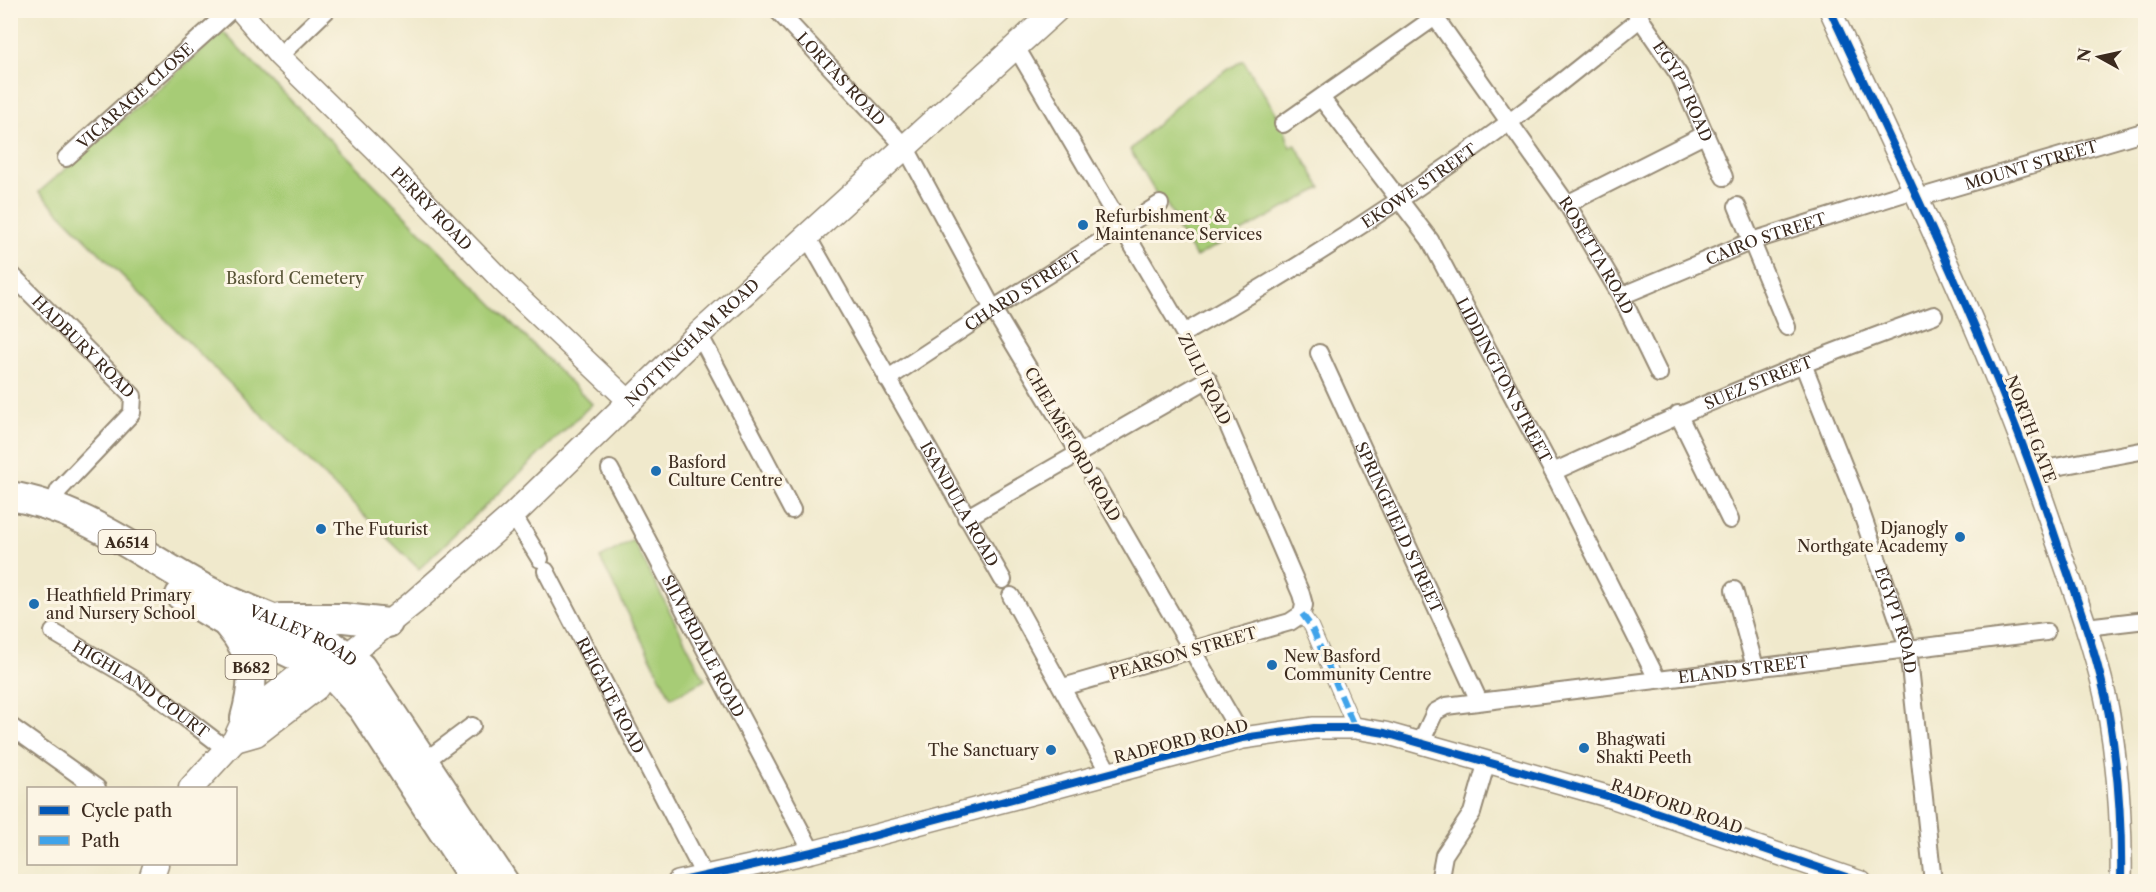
<svg xmlns="http://www.w3.org/2000/svg" width="2156" height="892" font-family="'Libre Caslon Text',serif">
	<rect width="100%" height="100%" fill="#fcf5e5"/>
	<filter id="ink" filterUnits="userSpaceOnUse"><feTurbulence type="fractalNoise" baseFrequency=".0167" numOctaves="2"/><feDisplacementMap in="SourceGraphic" scale="12" xChannelSelector="R" yChannelSelector="G"/><feConvolveMatrix kernelMatrix="1 2 1 2 8 2 1 2 1" color-interpolation-filters="sRGB"/></filter>
	<filter id="wash" filterUnits="userSpaceOnUse"><feTurbulence type="fractalNoise" baseFrequency=".008" numOctaves="4" result="noise"/><feDisplacementMap in="SourceGraphic" scale="24" xChannelSelector="R" yChannelSelector="G"/><feGaussianBlur stdDeviation="1.35" result="paint"/><feColorMatrix in="noise" values="0 0 0 0 0 0 0 0 0 0 0 0 0 0 0 0 0 1.4 0 .05"/><feComposite in="paint" operator="in"/></filter>
	<g filter="url(#wash)">
		<rect width="100%" height="100%" fill="#f0e9cc"/>
		<!-- green -->
		<g fill="#a7cc76" stroke="#717b4a" stroke-width="1.5">
			<polygon points="223,32 592,404 419,569 209,363 39,192"/>
			<polygon points="1243,60 1283,124 1290,147 1295,144 1321,188 1196,257 1172,220 1175,218 1161,195 1158,197 1130,150 1187,96"/>
			<polygon points="633,540 705,680 671,698 600,558"/>
		</g>
	</g>
	<g filter="url(#ink)">
		<g fill="none" stroke-linecap="round" stroke-linejoin="round">
			<!-- pedestrian casing -->
			<g stroke="#968a75" stroke-width="16">
				<polyline id="pedestrian" points="1302,614 1311,626 1355,728"/>
			</g>
			<!-- minor casing -->
			<g stroke="#968a75" stroke-width="20">
				<g id="minor">
					<path id="s1" d="M 777,10 L 906,148 L 993,309 L 1078,451"/>
					<path id="s2" d="M 1635,11 L 1679,75 L 1724,177"/>
					<path id="s3" d="M 1016,47 L 1184,333 C 1296,270 1405,199 1508,123 C 1554,89 1597,53 1641,18"/>
					<polyline points="279,56 327,10"/>
					<path id="s4" d="M 1322,99 L 1430,240 L 1553,472 L 1657,679"/>
					<path id="s5" d="M 1283,124 L 1435,17 L 1567,204 L 1621,296 L 1659,374"/>
					<path id="s6" d="M 66,158 L 231,10"/>
					<path id="s7" d="M 1918,198 L 2146,131"/>
					<polyline points="1567,204 1706,134"/>
					<polyline points="1737,206 1787,327"/>
					<path id="s8" d="M 808,238 L 1003,580"/>
					<path id="s9" d="M 10,273 L 133,396 L 132,413 L 59,490 L 51,508"/>
					<path id="s10" d="M 1621,296 L 1752,241 L 1914,190"/>
					<polyline points="699,334 792,510"/>
					<path id="s11" d="M 1319,353 L 1479,701"/>
					<path id="s12" d="M 1803,364 L 1856,497 L 1908,648 L 1933,882"/>
					<path id="s13" d="M 887,379 L 993,309 L 1160,204"/>
					<polyline points="1678,414 1730,520"/>
					<path id="s14" d="M 610,469 L 812,852"/>
					<polyline points="2034,471 2146,450"/>
					<path id="s15" d="M 1553,472 C 1678,414 1804,361 1934,315"/>
					<polyline points="1093,479 1243,738"/>
					<polyline points="513,515 540,559"/>
					<polyline points="966,518 1208,379 1301,594 1304,605 1302,614 1290,622 1063,687"/>
					<path id="s16" d="M 546,571 L 705,877"/>
					<polyline points="1734,590 1755,667"/>
					<polyline points="1011,596 1109,773"/>
					<polyline points="2086,627 2146,620"/>
					<path id="s17" d="M 53,632 L 141,684 L 226,749"/>
					<polyline points="10,726 97,788"/>
					<path id="s18" d="M 1421,742 L 1435,712 L 1446,706 L 2046,632"/>
					<polyline points="425,761 472,726"/>
					<polyline points="1439,882 1444,855 1472,813 1487,761"/>
				</g>
			</g>
			<!-- tertiary casing -->
			<g stroke="#968a75" stroke-width="24">
				<g id="tertiary">
					<path id="s19" d="M 240,10 L 279,56 L 375,150 L 502,281 L 630,402"/>
					<path d="M 1830,10 C 1911,184 1995,355 2055,536 C 2075,595 2098,654 2109,715 C 2118,769 2122,826 2121,882"/>
					<polyline points="678,882 812,852 1243,738 1314,728 1355,728 1385,733 1614,798 1861,882"/>
				</g>
			</g>
			<!-- secondary casing -->
			<g stroke="#968a75" stroke-width="27">
				<g id="secondary">
					<path id="s20" d="M 235,740 L 256,734 L 316,688 L 328,671 L 413,603 L 513,515 L 699,334 L 1056,10"/>
					<polyline points="191,788 235,740 245,718 306,670 328,671"/>
					<polyline points="150,882 156,864"/>
				</g>
			</g>
			<!-- trunk casing -->
			<g stroke="#968a75" stroke-width="32">
				<g id="trunk">
					<path id="s21" d="M 10,496 C 84,508 143,556 207,590 C 246,610 288,623 328,643 C 339,649 350,659 361,667 L 504,882"/>
					<polyline points="180,595 227,623 328,671 363,709 476,882"/>
					<polyline points="281,618 344,618 388,623"/>
					<path d="M 228,625 C 255,656 256,679 245,718"/>
				</g>
			</g>
			<!-- pedestrian -->
			<use href="#pedestrian" stroke="#fff" stroke-width="14"/>
			<!-- minor -->
			<use href="#minor" stroke="#fff" stroke-width="16"/>
			<!-- tertiary -->
			<use href="#tertiary" stroke="#fff" stroke-width="21"/>
			<!-- secondary -->
			<use href="#secondary" stroke="#fff" stroke-width="24"/>
			<!-- trunk -->
			<use href="#trunk" stroke="#fff" stroke-width="28"/>
			<!-- quiet -->
			<polyline stroke="#3fa3ea" stroke-width="6" stroke-dasharray="12 6" stroke-linecap="butt" points="1302,614 1311,626 1355,728"/>
			<!-- cycleway casing -->
			<g stroke="#fcf5e5" stroke-width="11">
				<g id="cycleway">
					<path d="M 1830,10 C 1911,184 1995,355 2055,536 C 2075,595 2098,654 2109,715 C 2118,769 2122,826 2121,882"/>
					<polyline points="678,882 812,852 1243,738 1314,728 1355,728 1385,733 1614,798 1861,882"/>
				</g>
			</g>
			<!-- cycleway -->
			<use href="#cycleway" stroke="#0057b8" stroke-width="8"/>
		</g>
	</g>
	<!-- markers -->
	<g fill="#1f6fb2" stroke="#fcf5e5" stroke-width="2">
		<circle cx="1083" cy="225" r="6"/>
		<circle cx="656" cy="471" r="6"/>
		<circle cx="321" cy="529" r="6"/>
		<circle cx="1960" cy="537" r="6"/>
		<circle cx="34" cy="604" r="6"/>
		<circle cx="1272" cy="665" r="6"/>
		<circle cx="1584" cy="748" r="6"/>
		<circle cx="1051" cy="750" r="6"/>
	</g>
	<g text-anchor="middle" dominant-baseline="central" stroke-width="6" stroke-linejoin="round" paint-order="stroke">
		<!-- shield labels -->
		<g fill="#fcf5e5" stroke="#75675a" stroke-width="1.5">
			<rect x="98.5" y="530" width="57" height="24" rx="4.5"/>
			<rect x="225.5" y="655" width="51" height="24" rx="4.5"/>
		</g>
		<g font-size="15" font-weight="bold" fill="#3b2a1e">
			<text x="127" y="542">A6514</text>
			<text x="251" y="667">B682</text>
		</g>
		<!-- street labels -->
		<g font-size="16" fill="#3b2a1e" stroke="#fcf5e5">
			<text stroke="none"><textPath href="#s1" startOffset="94">LORTAS ROAD</textPath></text>
			<text stroke="none"><textPath href="#s2" startOffset="94">EGYPT ROAD</textPath></text>
			<text stroke="none"><textPath href="#s6" startOffset="93">VICARAGE CLOSE</textPath></text>
			<text stroke="none"><textPath href="#s7" startOffset="118">MOUNT STREET</textPath></text>
			<text stroke="none"><textPath href="#s3" startOffset="609">EKOWE STREET</textPath></text>
			<text stroke="none"><textPath href="#s19" startOffset="276">PERRY ROAD</textPath></text>
			<text stroke="none"><textPath href="#s10" startOffset="156">CAIRO STREET</textPath></text>
			<text stroke="none"><textPath href="#s5" startOffset="474">ROSETTA ROAD</textPath></text>
			<text stroke="none"><textPath href="#s13" startOffset="162">CHARD STREET</textPath></text>
			<text stroke="none"><textPath href="#s20" startOffset="609">NOTTINGHAM ROAD</textPath></text>
			<text stroke="none"><textPath href="#s9" startOffset="104">HADBURY ROAD</textPath></text>
			<text transform="translate(1205 379) rotate(64)">ZULU ROAD</text>
			<text stroke="none"><textPath href="#s4" startOffset="336">LIDDINGTON STREET</textPath></text>
			<text stroke="none"><textPath href="#s15" startOffset="224">SUEZ STREET</textPath></text>
			<text transform="translate(2031 429) rotate(69)">NORTH GATE</text>
			<text transform="translate(1073 444) rotate(60)">CHELMSFORD ROAD</text>
			<text stroke="none"><textPath href="#s8" startOffset="306">ISANDULA ROAD</textPath></text>
			<text stroke="none"><textPath href="#s11" startOffset="192">SPRINGFIELD STREET</textPath></text>
			<text stroke="none"><textPath href="#s12" startOffset="273">EGYPT ROAD</textPath></text>
			<text stroke="none"><textPath href="#s21" startOffset="326">VALLEY ROAD</textPath></text>
			<text stroke="none"><textPath href="#s14" startOffset="200">SILVERDALE ROAD</textPath></text>
			<text transform="translate(1183 653) rotate(-16)">PEARSON STREET</text>
			<text stroke="none"><textPath href="#s18" startOffset="345">ELAND STREET</textPath></text>
			<text stroke="none"><textPath href="#s17" startOffset="105">HIGHLAND COURT</textPath></text>
			<text stroke="none"><textPath href="#s16" startOffset="140">REIGATE ROAD</textPath></text>
			<text transform="translate(1181 741) rotate(-14)">RADFORD ROAD</text>
			<text transform="translate(1677 806) rotate(19)">RADFORD ROAD</text>
		</g>
		<!-- poi labels -->
		<g font-size="16" fill="#3b2a1e" stroke="#fcf5e5" text-anchor="start">
			<text x="1095" y="216">Refurbishment &amp;<tspan x="1095" dy="18">Maintenance Services</tspan></text>
			<text x="668" y="462">Basford<tspan x="668" dy="18">Culture Centre</tspan></text>
			<text x="1948" y="528" text-anchor="end">Djanogly<tspan x="1948" dy="18">Northgate Academy</tspan></text>
			<text x="333" y="529">The Futurist</text>
			<text x="46" y="595">Heathfield Primary<tspan x="46" dy="18">and Nursery School</tspan></text>
			<text x="1284" y="656">New Basford<tspan x="1284" dy="18">Community Centre</tspan></text>
			<text x="1596" y="739">Bhagwati<tspan x="1596" dy="18">Shakti Peeth</tspan></text>
			<text x="1039" y="750" text-anchor="end">The Sanctuary</text>
		</g>
		<!-- park labels -->
		<g font-size="16" fill="#565234" stroke="#fcf5e5">
			<text x="295" y="278">Basford Cemetery</text>
		</g>
	</g>
	<!-- margin -->
	<rect width="2156" height="892" fill="none" stroke="#fcf5e5" stroke-width="36"/>
	<!-- legend -->
	<rect x="27" y="787" width="210" height="78" fill="#fcf5e5" stroke="#afa495" stroke-width="1.5"/>
	<rect x="39" y="806" width="30" height="9" fill="#0057b8" stroke="#afa495" stroke-width="1.5"/>
	<text x="81" y="817" font-size="18" fill="#3b2a1e">Cycle path</text>
	<rect x="39" y="836" width="30" height="9" fill="#3fa3ea" stroke="#afa495" stroke-width="1.5"/>
	<text x="81" y="847" font-size="18" fill="#3b2a1e">Path</text>
	<!-- north arrow -->
	<g transform="translate(2099 57) rotate(278)" stroke="#fcf5e5" stroke-width="4.5" paint-order="stroke">
	<path d="M0-4.5L10 22L0 15L-10 22Z" fill="#3b2a1e"/>
	<text y="-9" font-size="16" font-weight="bold" text-anchor="middle" fill="#3b2a1e">N</text>
	</g>
</svg>
